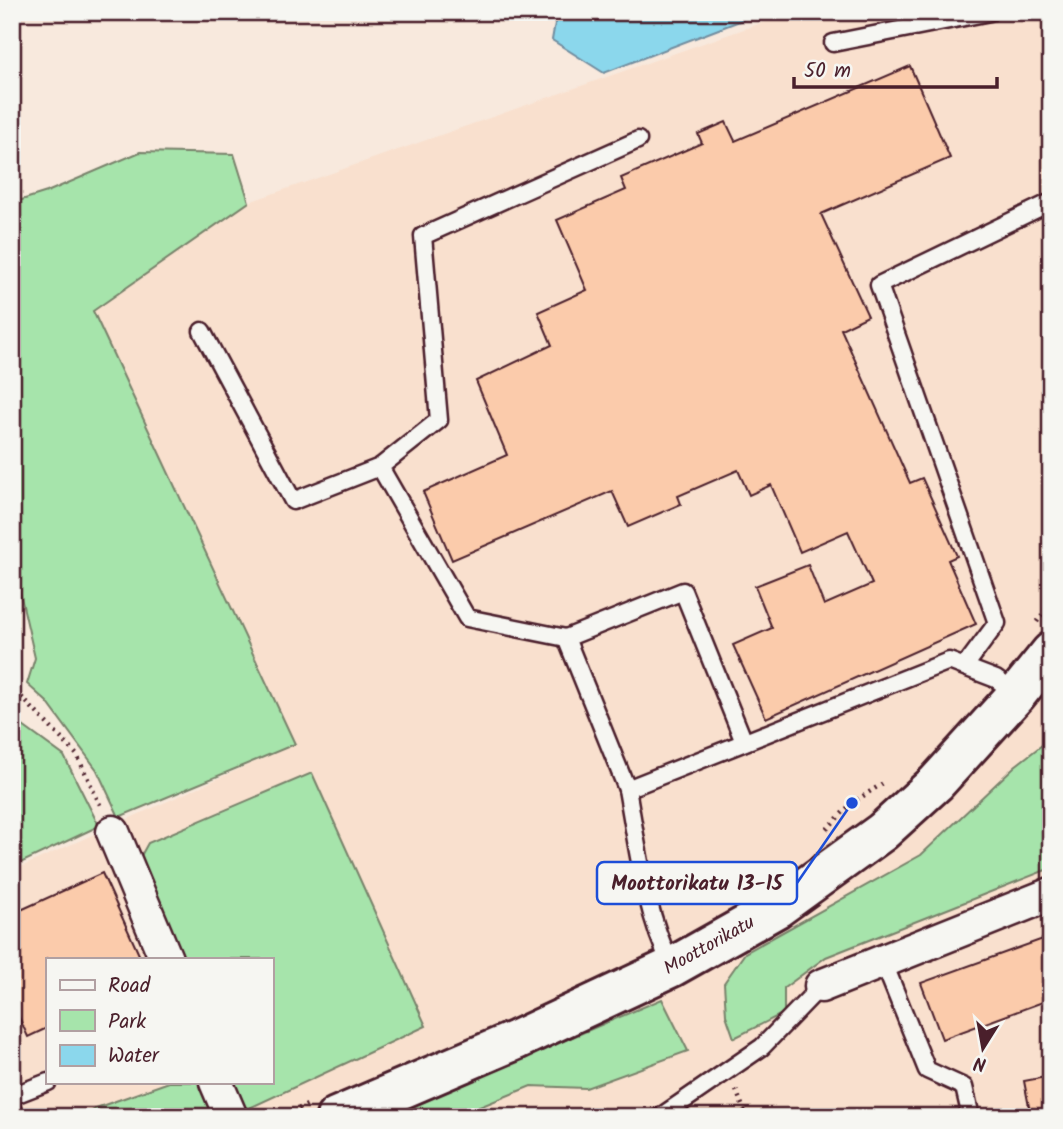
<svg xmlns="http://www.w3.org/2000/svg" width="1063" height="1129" font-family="Kalam,sans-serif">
	<rect width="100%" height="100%" fill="#f8e9dd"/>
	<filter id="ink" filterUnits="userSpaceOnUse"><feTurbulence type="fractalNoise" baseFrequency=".0143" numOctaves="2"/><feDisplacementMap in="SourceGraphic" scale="14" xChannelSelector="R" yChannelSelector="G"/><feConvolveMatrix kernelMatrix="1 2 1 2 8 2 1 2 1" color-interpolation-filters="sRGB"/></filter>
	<g filter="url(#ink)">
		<!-- built -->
		<path fill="#f9e0ce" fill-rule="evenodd" d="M 793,12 L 1051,12 L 1051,1117 L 12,1117 L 12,871 L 295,744 L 92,311 L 249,202 ZM 47,959 L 271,959 L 271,1082 L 47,1082 Z"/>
		<!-- green -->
		<g fill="#a6e4ab" stroke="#78826b" stroke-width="2">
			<polygon points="140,152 234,154 249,202 93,311 295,744 119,817 97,770 47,702 27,684 35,658 12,558 12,203 47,192"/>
			<polygon points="12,718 64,756 99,826 12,867"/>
			<polygon points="1051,738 1051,868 826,957 784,988 784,1013 734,1038 726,1015 724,983 745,953 921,855 1015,766"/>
			<polygon points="312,773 426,1026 243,1111 231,1082 271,1082 271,959 179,959 138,861 148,843"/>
			<polygon points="662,999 688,1051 586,1088 531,1086 455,1117 385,1117"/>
			<polygon points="169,1082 208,1082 213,1117 85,1117 96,1108"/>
		</g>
		<!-- water -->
		<polygon fill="#8bd7ec" stroke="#718d9f" stroke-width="2" points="557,12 763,12 604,73 552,40"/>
		<!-- building -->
		<g fill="#fbcbab" stroke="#4a1f2b" stroke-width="2">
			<polygon points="910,66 950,158 821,214 868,316 841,329 910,483 922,478 957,556 948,560 976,624 766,718 733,645 772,628 755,586 808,565 824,605 872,584 848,531 800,552 771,485 749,495 738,470 678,496 681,504 628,527 612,491 452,560 423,492 507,455 476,381 552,345 538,312 587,290 557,220 626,190 621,178 702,143 698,134 726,122 735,141"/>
			<polygon points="102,873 141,959 47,959 47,1028 28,1037 12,1002 12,914"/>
			<polygon points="1043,939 1051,961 1051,999 942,1039 921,983"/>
			<polygon points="1051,1076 1051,1117 1031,1117 1024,1081"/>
		</g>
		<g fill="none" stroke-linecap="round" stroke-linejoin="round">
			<!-- lane casing -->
			<g stroke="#4a1f2b" stroke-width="21">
				<g id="lane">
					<polyline points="833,43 990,12"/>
					<polyline points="202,331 293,501 380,467"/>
					<polyline points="566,638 467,618 380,467 439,420 423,236 638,140"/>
					<polyline points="965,666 997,623 879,285 1051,202"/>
					<polyline points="627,789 566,638 683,591 744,742"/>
					<polyline points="883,961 927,1070 964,1087 971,1117"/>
					<path d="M 672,967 C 645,912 638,849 627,789 L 949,661 L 996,679 L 1017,694"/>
					<polyline points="12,1096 48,1082"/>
					<polyline points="12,1109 15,1117"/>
					<polyline points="660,1117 762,1047 821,986"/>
				</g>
			</g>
			<!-- street casing -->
			<g stroke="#4a1f2b" stroke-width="37">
				<g id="street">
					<polyline points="113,832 166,959"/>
					<polyline points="821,986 1051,894"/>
					<polyline points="216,1082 231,1117"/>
				</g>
			</g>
			<!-- secondary casing -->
			<g stroke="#4a1f2b" stroke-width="44">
				<g id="secondary">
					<path id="s1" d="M 336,1117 L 516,1040 L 672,967 L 777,908 L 882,832 L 936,783 L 1017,694 L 1051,652"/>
				</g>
			</g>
			<!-- path -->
			<g stroke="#4a1f2b" stroke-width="4.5" stroke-dasharray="2 5" stroke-linecap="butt">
				<polyline points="1037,622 1051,601"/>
				<polyline points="12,687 77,755 102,809"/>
				<polyline points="827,829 852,803 885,782"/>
				<polyline points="736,1090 747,1117"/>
				<polyline points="279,1117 307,1105"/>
			</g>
			<!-- lane -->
			<use href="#lane" stroke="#f6f6f2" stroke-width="16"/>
			<!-- street -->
			<use href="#street" stroke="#f6f6f2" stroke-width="32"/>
			<!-- secondary -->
			<use href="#secondary" stroke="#f6f6f2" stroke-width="38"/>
		</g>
	</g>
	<g text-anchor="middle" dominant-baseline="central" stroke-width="6" stroke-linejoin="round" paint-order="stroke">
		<!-- street labels -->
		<g font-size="19" fill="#4a1f2b" stroke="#f6f6f2">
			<text stroke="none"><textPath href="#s1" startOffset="411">Moottorikatu</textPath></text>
		</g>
	</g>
	<!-- callouts -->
	<path fill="none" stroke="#1d4ed8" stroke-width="2.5" d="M852 803L797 883"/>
	<circle fill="#1d4ed8" stroke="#f6f6f2" stroke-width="2.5" cx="852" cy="803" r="7"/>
	<rect fill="#f6f6f2" stroke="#1d4ed8" stroke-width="2.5" x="597" y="862" width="200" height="42" rx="7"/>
	<g font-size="21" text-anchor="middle" font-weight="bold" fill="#4a1f2b">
		<text x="697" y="890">Moottorikatu 13-15</text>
	</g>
	<!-- margin -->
	<rect width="1063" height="1129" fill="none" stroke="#f6f6f2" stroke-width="42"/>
	<rect x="21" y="21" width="1021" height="1087" fill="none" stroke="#4a1f2b" stroke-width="2.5" filter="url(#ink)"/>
	<!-- legend -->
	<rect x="46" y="958" width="228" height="126" fill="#f6f6f2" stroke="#b1a0a2" stroke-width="2"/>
	<rect x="60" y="980" width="35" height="10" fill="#f6f6f2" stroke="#b1a0a2" stroke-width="2"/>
	<text x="108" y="992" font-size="21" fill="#4a1f2b">Road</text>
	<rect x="60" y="1010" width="35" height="21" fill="#a6e4ab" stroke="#b1a0a2" stroke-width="2"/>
	<text x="108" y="1028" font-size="21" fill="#4a1f2b">Park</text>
	<rect x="60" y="1045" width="35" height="21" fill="#8bd7ec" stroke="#b1a0a2" stroke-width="2"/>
	<text x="108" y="1062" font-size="21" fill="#4a1f2b">Water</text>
	<!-- north arrow -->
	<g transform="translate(983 1048) rotate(191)" stroke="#f6f6f2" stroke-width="5" paint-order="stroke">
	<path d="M0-5L12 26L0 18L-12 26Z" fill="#4a1f2b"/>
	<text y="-10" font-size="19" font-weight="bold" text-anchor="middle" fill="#4a1f2b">N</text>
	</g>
	<!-- scale -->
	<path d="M794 77v10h203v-10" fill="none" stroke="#4a1f2b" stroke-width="3.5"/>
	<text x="804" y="77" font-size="21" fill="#4a1f2b" stroke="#f6f6f2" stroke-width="5" paint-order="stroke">50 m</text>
</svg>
